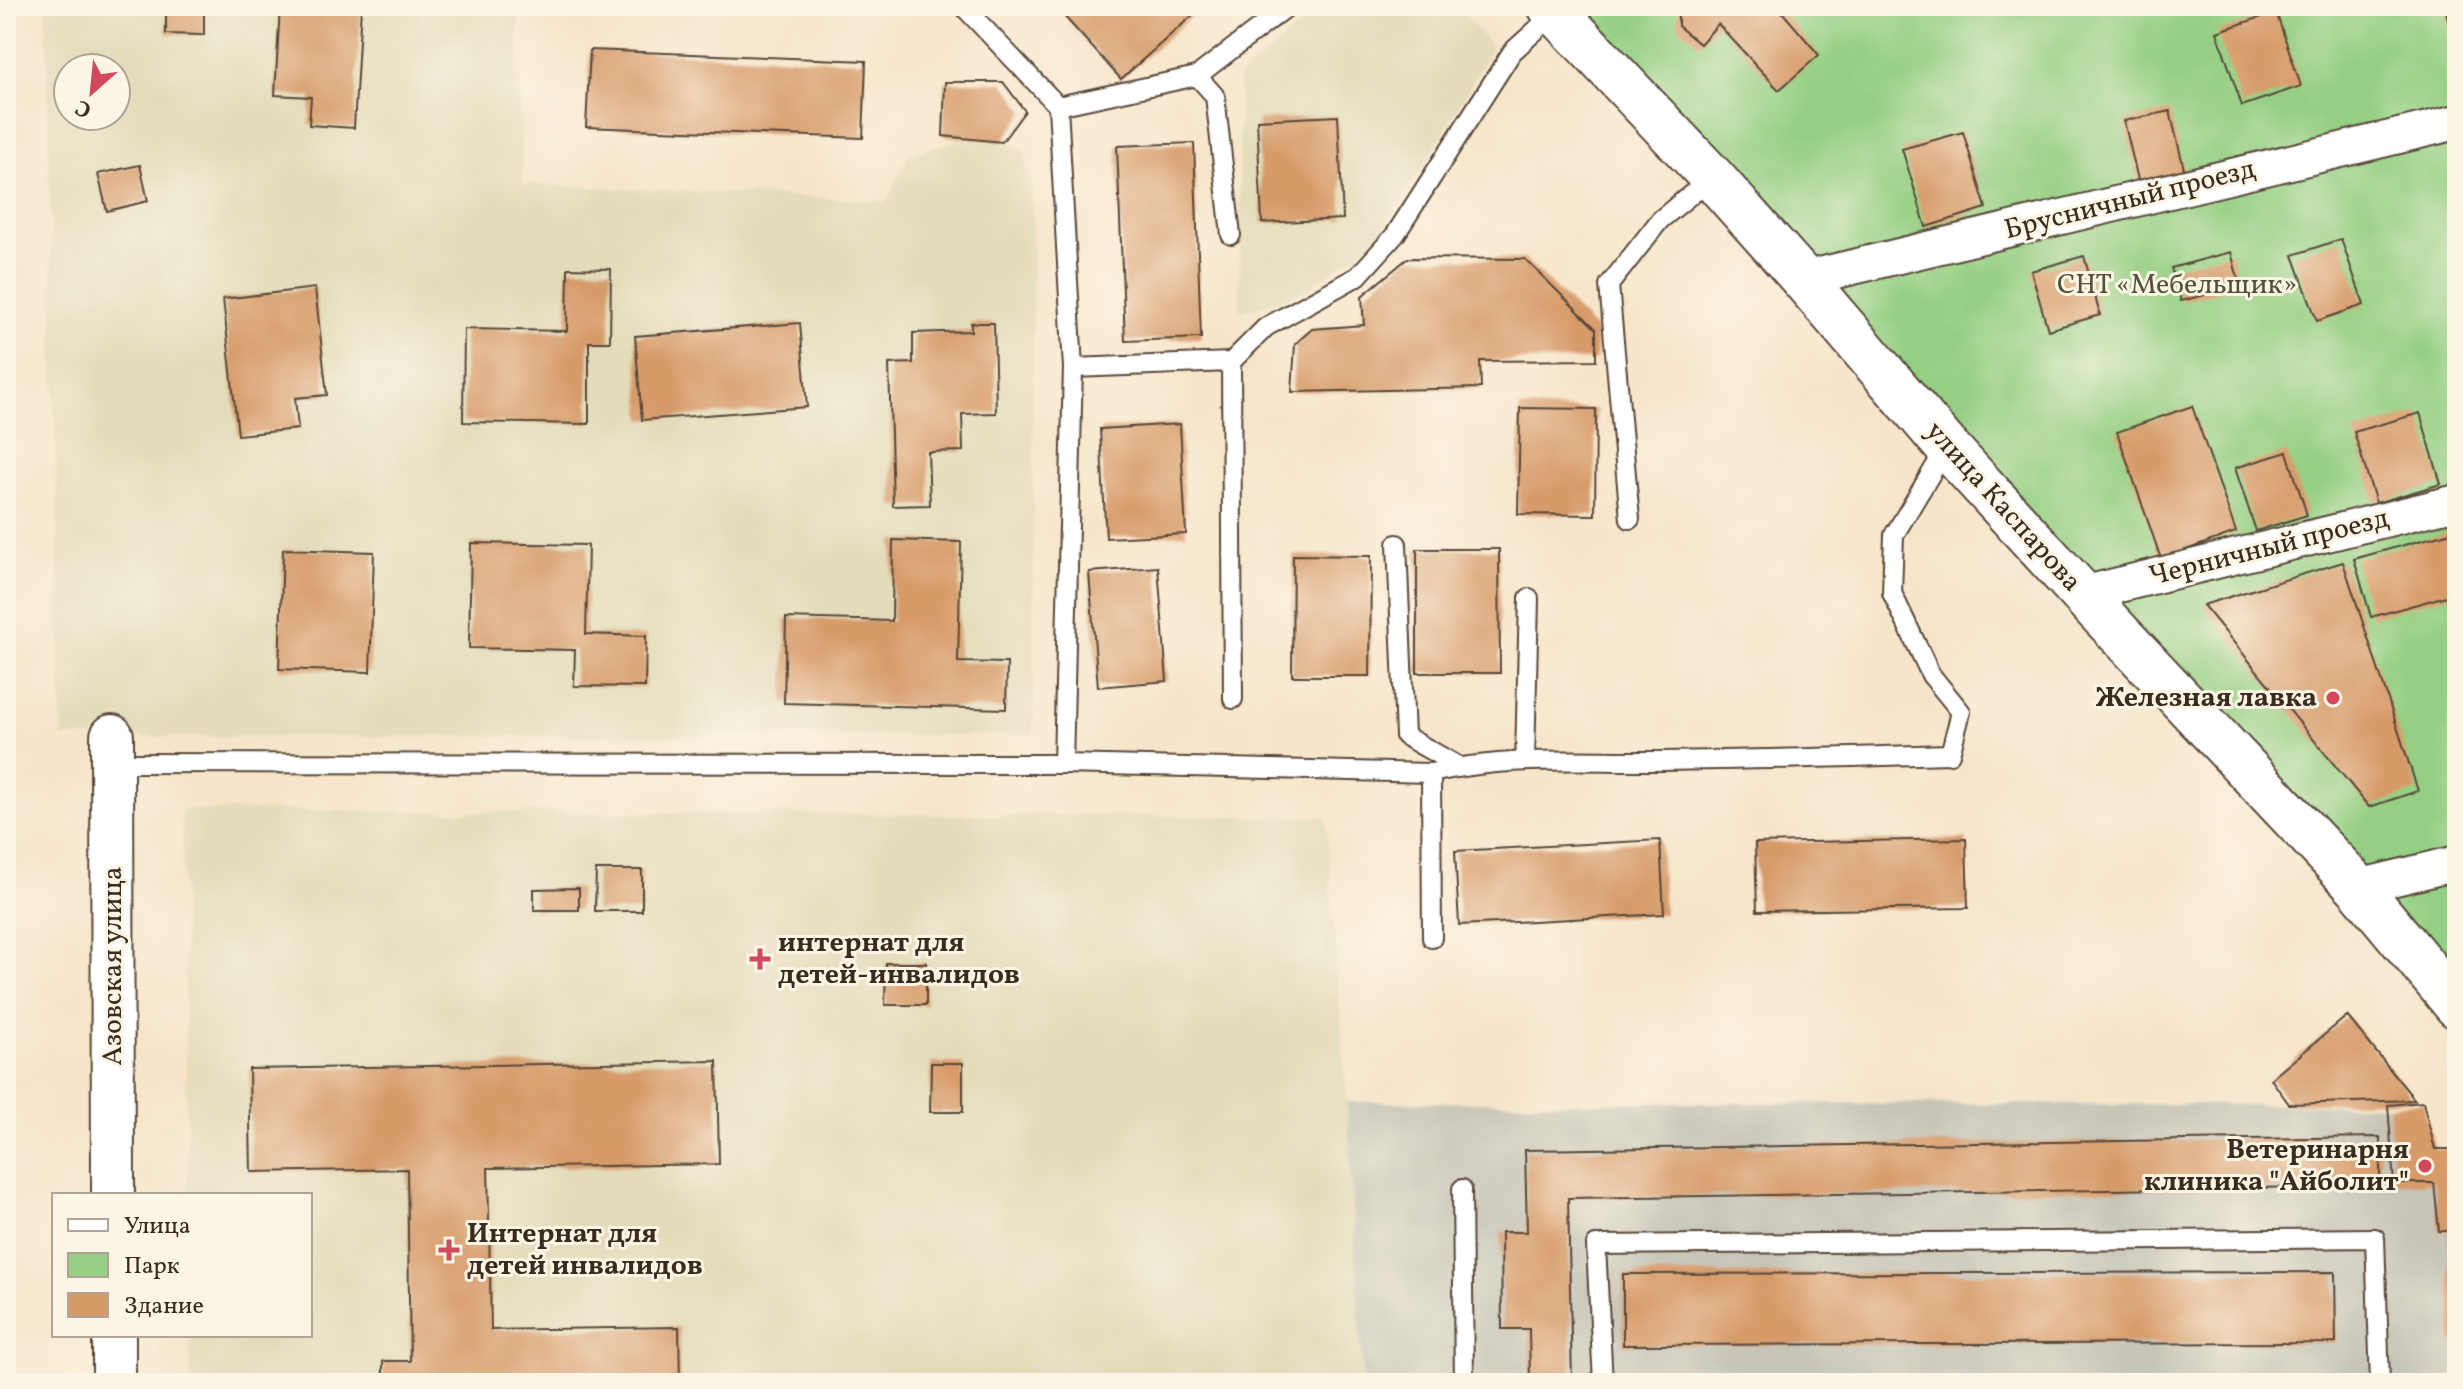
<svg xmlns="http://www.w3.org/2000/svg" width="2463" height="1389" font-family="Vollkorn,serif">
	<rect width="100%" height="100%" fill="#fcf5e5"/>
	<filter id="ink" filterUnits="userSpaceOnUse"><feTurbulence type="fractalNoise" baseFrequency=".0125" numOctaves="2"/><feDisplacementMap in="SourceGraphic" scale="16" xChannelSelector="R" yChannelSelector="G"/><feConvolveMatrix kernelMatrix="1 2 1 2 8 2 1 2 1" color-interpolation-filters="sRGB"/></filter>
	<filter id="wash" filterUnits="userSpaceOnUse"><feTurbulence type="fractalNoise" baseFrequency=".006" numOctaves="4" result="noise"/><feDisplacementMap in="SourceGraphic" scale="32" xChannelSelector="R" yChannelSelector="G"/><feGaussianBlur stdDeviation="1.8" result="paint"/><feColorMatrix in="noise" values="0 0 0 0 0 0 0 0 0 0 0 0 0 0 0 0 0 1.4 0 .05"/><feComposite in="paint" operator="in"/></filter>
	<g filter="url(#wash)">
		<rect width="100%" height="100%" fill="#f7e5cb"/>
		<!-- built -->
		<g fill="#e3dbba" fill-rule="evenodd">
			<path d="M 46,6 L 518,6 L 523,184 L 887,201 L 909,154 L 961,140 L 999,142 L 1023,150 L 1032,187 L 1034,735 L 62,737 ZM 68,68 L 116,68 L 116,116 L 68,116 Z"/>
			<polygon points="1323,6 1456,6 1492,47 1429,158 1384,230 1363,250 1301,293 1240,312 1239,77"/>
			<polygon points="182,810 1326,817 1347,1102 1363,1383 191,1383 190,1335 310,1335 310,1195 188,1195"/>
		</g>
		<!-- industrial -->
		<polygon fill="#c6c5b8" points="1347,1102 2388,1105 2394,1182 2434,1183 2457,1231 2448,1233 2452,1341 2457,1342 2457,1383 1363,1383"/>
		<!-- green -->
		<polygon fill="#94cf83" stroke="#687c50" stroke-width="2" points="1550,6 2457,6 2457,1006"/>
		<g id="blocks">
			<!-- building -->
			<g fill="#d79b6a">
				<polygon points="166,6 204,6 204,35 166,34"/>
				<polygon points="280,6 361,6 354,128 309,125 311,97 275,95"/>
				<polygon points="1055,6 1203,6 1121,79"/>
				<polygon points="1678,6 1777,6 1819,55 1779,90 1718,24 1700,44 1678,26"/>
				<polygon points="2445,6 2457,6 2457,55 2456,56"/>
				<polygon points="2276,12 2301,86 2242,106 2217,32"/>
				<polygon points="590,50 866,61 863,138 586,127"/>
				<polygon points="945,82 1003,82 1025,111 1002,142 943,136"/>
				<polygon points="2170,111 2185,173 2139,184 2124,121"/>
				<polygon points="1338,116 1343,219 1262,223 1257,120"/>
				<polygon points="1963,132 1986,208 1926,227 1902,149"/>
				<polygon points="1194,143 1201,338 1125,341 1117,146"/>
				<polygon points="140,165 148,201 107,211 98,174"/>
				<polygon points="2341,239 2364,305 2317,321 2293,255"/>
				<polygon points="2231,252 2240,286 2181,301 2171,268"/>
				<polygon points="2084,256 2100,315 2048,330 2031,271"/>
				<polygon points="1408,258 1525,259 1596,329 1596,360 1480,361 1481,388 1292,392 1295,344 1312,329 1364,325 1362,296"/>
				<polygon points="568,268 611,269 610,342 589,342 589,424 463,422 464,329 567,331"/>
				<polygon points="315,288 327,395 295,398 298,429 238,435 223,299"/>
				<polygon points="800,323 807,407 642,420 635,336"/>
				<polygon points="971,323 994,323 996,413 962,414 963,451 928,452 930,505 893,506 889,364 913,363 913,333 971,331"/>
				<polygon points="2192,406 2236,532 2161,559 2117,432"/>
				<polygon points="1520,408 1596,409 1595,515 1518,514"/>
				<polygon points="2420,413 2441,484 2376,503 2354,432"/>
				<polygon points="1180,424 1186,534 1106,538 1100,429"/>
				<polygon points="2287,452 2307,515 2256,531 2235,468"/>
				<polygon points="2451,532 2457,554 2457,593 2371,617 2354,559"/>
				<polygon points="893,540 961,542 958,662 1007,663 1006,709 784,703 786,618 892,621"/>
				<polygon points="471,543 588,545 586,634 646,636 645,687 574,686 575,650 469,648"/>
				<polygon points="283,549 374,552 370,672 279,669"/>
				<polygon points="1417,549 1499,549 1500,673 1417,673"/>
				<polygon points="1293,555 1371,556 1370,676 1292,676"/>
				<polygon points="2343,562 2418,791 2369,807 2203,605"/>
				<polygon points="1158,567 1167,681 1098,687 1089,572"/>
				<polygon points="1966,839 1968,908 1757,911 1755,843"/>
				<polygon points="1660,840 1664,914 1459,925 1455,851"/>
				<polygon points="596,870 642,870 642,911 595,911"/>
				<polygon points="579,888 579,910 534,910 534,889"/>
				<polygon points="886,963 926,963 926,1005 885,1005"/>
				<polygon points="2347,1016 2415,1100 2289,1104 2271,1079"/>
				<polygon points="717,1061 719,1164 488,1168 491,1330 679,1327 680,1383 383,1383 383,1361 410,1361 407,1169 251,1172 249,1069"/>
				<polygon points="931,1063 963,1063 963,1112 930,1112"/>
				<polygon points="2423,1102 2435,1149 2457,1149 2457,1231 2439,1231 2434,1183 2394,1183 2388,1105"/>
				<polygon points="2380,1137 2380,1186 1568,1198 1572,1383 1530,1383 1529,1329 1502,1329 1501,1232 1527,1232 1525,1150"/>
				<polygon points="2457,1232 2457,1342 2452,1342 2448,1233"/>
				<polygon points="2335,1272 2336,1343 1623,1345 1623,1274"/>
			</g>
		</g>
	</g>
	<g filter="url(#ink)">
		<use href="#blocks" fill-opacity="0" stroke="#574638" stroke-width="2"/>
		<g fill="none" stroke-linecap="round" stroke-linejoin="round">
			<!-- service casing -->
			<g stroke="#574638" stroke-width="22">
				<g id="service">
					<polyline points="963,6 1058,106"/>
					<polyline points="1197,76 1288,6"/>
					<polyline points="1073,368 1231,362"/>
					<polyline points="1630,519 1609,285 1660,220 1712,177"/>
					<polyline points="1397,544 1405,736 1460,767"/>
					<polyline points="1233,699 1231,362 1266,327 1358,276 1395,235 1512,52 1556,12"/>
					<polyline points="1525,760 1529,598"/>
					<polyline points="112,763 1063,764 1431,773"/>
					<polyline points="1063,764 1073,368 1058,106 1197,76 1215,96 1231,235"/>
					<path d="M 1432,938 L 1431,773 C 1511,755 1582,762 1663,761 C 1759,760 1855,757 1950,754 L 1961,712 L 1931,675 L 1892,593 L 1894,535 L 1947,447"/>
					<polyline points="1462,1189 1464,1383"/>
					<polyline points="1603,1383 1596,1245 2375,1238 2380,1383"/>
				</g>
			</g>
			<!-- minor casing -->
			<g stroke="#574638" stroke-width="38">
				<g id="minor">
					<polyline points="1803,279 2457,122"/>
					<polyline points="2082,594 2457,502"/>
					<polyline points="2358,887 2457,863"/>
				</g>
			</g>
			<!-- tertiary casing -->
			<g stroke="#574638" stroke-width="46">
				<g id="tertiary">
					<polyline points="112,736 113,1195"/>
					<polyline points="114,1335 114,1383"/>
				</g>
			</g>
			<!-- primary casing -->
			<g stroke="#574638" stroke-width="48">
				<polyline id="primary" points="1550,6 1712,177 1803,279 1947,447 2082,594 2358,887 2457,1006"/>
			</g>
			<!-- service -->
			<use href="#service" stroke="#fff" stroke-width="18"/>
			<!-- minor -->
			<use href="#minor" stroke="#fff" stroke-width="34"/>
			<!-- tertiary -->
			<use href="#tertiary" stroke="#fff" stroke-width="42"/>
			<!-- primary -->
			<use href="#primary" stroke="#fff" stroke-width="44"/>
		</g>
	</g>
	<!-- markers -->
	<g fill="#d1495b" stroke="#fcf5e5" stroke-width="3">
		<circle cx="2333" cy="698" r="8"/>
		<path d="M756 947h8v8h8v8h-8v8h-8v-8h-8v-8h8z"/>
		<circle cx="2425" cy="1166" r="8"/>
		<path d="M445 1238h8v8h8v8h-8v8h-8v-8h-8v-8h8z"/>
	</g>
	<g text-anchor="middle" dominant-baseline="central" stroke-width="6" stroke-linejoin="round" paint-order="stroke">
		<!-- street labels -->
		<g font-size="28" fill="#3b2a1e" stroke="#fcf5e5">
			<text transform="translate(2130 200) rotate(-14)">Брусничный проезд</text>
			<text transform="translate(2003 507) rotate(48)">улица Каспарова</text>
			<text transform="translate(2269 548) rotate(-14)">Черничный проезд</text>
			<text transform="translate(113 966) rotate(-90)">Азовская улица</text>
		</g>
		<!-- park labels -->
		<g font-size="28" fill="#515337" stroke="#fcf5e5">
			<text x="2177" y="285">СНТ «Мебельщик»</text>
		</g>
		<!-- poi labels -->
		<g font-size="28" font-weight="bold" fill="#3b2a1e" stroke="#fcf5e5" text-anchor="end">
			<text x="2317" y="698">Железная лавка</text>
			<text x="778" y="943" text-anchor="start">интернат для<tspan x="778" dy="32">детей-инвалидов</tspan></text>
			<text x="2409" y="1150">Ветеринарня<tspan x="2409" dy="32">клиника "Айболит"</tspan></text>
			<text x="467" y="1234" text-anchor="start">Интернат для<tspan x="467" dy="32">детей инвалидов</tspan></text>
		</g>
	</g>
	<!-- margin -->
	<rect width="2463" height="1389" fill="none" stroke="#fcf5e5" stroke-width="32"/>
	<!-- legend -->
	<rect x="52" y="1193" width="260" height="144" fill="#fcf5e5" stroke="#afa495" stroke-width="2"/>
	<rect x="68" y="1219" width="40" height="12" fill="#ffffff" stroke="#afa495" stroke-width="2"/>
	<text x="124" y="1233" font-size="24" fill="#3b2a1e">Улица</text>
	<rect x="68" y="1253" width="40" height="24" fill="#94cf83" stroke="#afa495" stroke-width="2"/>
	<text x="124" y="1273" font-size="24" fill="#3b2a1e">Парк</text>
	<rect x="68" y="1293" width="40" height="24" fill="#d79b6a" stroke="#afa495" stroke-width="2"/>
	<text x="124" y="1313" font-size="24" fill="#3b2a1e">Здание</text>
	<!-- north arrow -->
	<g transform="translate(92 92) rotate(207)"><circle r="38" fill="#fcf5e5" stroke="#afa495" stroke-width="2"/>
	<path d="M0-6L14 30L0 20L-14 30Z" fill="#d1495b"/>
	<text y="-12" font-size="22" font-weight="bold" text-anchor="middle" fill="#3b2a1e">С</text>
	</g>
</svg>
